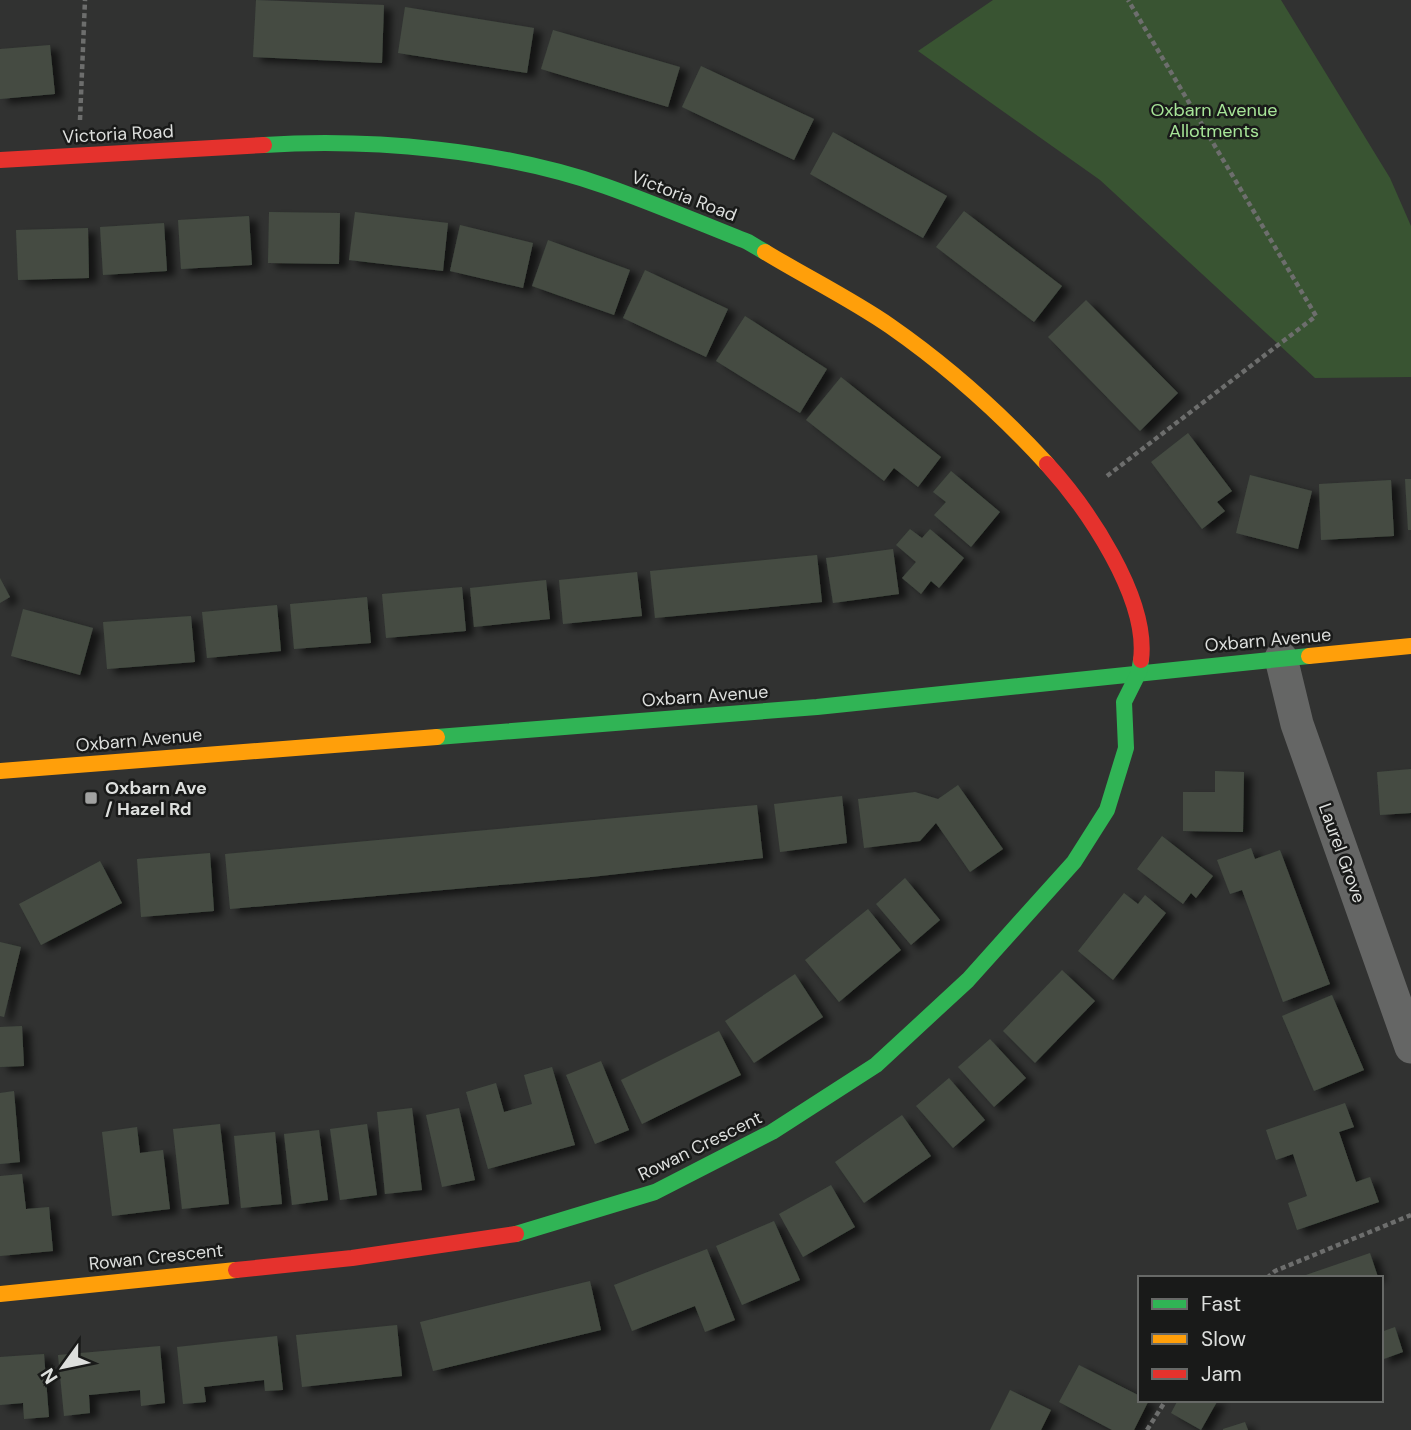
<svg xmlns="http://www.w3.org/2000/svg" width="1411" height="1430" font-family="'DM Sans',sans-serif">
	<defs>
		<filter id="shadow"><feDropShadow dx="8" dy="4.5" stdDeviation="3.5" flood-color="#0009"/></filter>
	</defs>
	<rect width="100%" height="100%" fill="#313231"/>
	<!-- green -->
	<polygon fill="#395432" points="993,0 1281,0 1390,178 1411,226 1411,377 1315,378 1100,180 918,51"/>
	<!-- building -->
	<g fill="#444c42" filter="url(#shadow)">
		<polygon points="256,0 384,5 382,63 253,57"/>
		<polygon points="405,7 534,28 527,73 398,53"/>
		<polygon points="553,30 680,67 668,107 541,69"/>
		<polygon points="50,45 55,94 0,99 0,49"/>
		<polygon points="701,66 814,119 794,160 682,107"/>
		<polygon points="833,132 947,196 923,238 810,174"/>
		<polygon points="964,211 1062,286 1034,322 936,247"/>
		<polygon points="269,212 340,213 339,264 268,263"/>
		<polygon points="355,212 448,223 443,271 349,260"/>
		<polygon points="249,216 252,265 181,269 178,220"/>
		<polygon points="164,223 167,271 103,275 100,227"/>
		<polygon points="460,225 533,243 523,288 450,271"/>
		<polygon points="88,228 89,278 18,280 16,230"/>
		<polygon points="548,240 630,270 614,315 532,286"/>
		<polygon points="645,270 728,309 706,357 623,318"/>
		<polygon points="1086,300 1178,393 1140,431 1048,337"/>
		<polygon points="745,316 827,369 800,413 716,361"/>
		<polygon points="841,377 941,457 918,487 894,468 884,481 806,420"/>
		<polygon points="1188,433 1232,491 1217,502 1225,511 1202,529 1151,462"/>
		<polygon points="951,471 1000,512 971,547 934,515 946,502 933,492"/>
		<polygon points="1250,475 1312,491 1298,549 1236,533"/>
		<polygon points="1405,479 1411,479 1411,530 1408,530"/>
		<polygon points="1391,480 1394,536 1321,540 1319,484"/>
		<polygon points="910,529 922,538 930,529 964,558 939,588 931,581 921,594 902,578 916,562 896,545"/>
		<polygon points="893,549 899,594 833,603 826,558"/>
		<polygon points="817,555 822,602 655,618 650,571"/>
		<polygon points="637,572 642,616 563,624 559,580"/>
		<polygon points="0,578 10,597 0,603"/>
		<polygon points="546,580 550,619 474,627 470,588"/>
		<polygon points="462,587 466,631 386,638 382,594"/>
		<polygon points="367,597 371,643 294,649 290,604"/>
		<polygon points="277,605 281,651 207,658 202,612"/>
		<polygon points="23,609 93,628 80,675 11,656"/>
		<polygon points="191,616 195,662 107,669 103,622"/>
		<polygon points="1411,769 1411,813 1380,815 1377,772"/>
		<polygon points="1215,771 1244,772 1243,832 1183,831 1183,792 1215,792"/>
		<polygon points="958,785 1003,849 970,872 936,823 920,841 864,848 858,799 915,792 938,799"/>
		<polygon points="842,796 847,843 780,852 774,804"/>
		<polygon points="757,805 763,858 591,877 230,909 225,854"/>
		<polygon points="1162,836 1213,876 1196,898 1191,893 1183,904 1137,869"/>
		<polygon points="1251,848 1255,859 1280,850 1330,984 1283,1002 1242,890 1230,894 1217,860"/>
		<polygon points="210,853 214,911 141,917 137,859"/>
		<polygon points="100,861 122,903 41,945 19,904"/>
		<polygon points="905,878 940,920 911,945 876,904"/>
		<polygon points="1124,893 1138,904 1145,895 1166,913 1113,980 1078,951"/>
		<polygon points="868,909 901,950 839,1002 805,960"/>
		<polygon points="0,942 21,947 4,1017 0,1016"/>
		<polygon points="1062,970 1095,1001 1035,1063 1003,1031"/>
		<polygon points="795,974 823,1017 754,1063 725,1021"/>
		<polygon points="1332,995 1364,1070 1314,1091 1282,1016"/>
		<polygon points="22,1026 24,1066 0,1067 0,1027"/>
		<polygon points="719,1031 741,1075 642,1124 621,1080"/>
		<polygon points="990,1039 1026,1078 994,1107 958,1067"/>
		<polygon points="601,1061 629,1130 595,1144 566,1075"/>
		<polygon points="552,1067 575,1145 488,1169 466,1092 496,1083 504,1112 532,1104 524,1075"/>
		<polygon points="949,1078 985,1120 953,1148 916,1106"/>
		<polygon points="14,1091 20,1162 0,1164 0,1093"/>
		<polygon points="1345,1103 1354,1127 1339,1132 1356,1182 1370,1177 1379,1202 1297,1230 1288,1203 1307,1196 1293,1154 1276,1160 1266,1130"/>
		<polygon points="412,1108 422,1190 385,1194 377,1112"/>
		<polygon points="459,1108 475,1180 442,1187 426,1115"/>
		<polygon points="902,1115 931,1156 864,1203 835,1162"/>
		<polygon points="220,1124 229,1204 182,1209 173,1129"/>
		<polygon points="367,1124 377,1195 340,1200 330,1129"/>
		<polygon points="137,1127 140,1153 163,1150 170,1209 112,1216 102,1132"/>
		<polygon points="319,1130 328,1200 292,1205 284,1134"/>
		<polygon points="275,1132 282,1204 241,1208 234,1136"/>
		<polygon points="22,1174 26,1209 49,1207 53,1251 0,1256 0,1176"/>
		<polygon points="831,1185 855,1227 803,1257 779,1214"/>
		<polygon points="774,1221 800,1280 742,1305 716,1246"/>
		<polygon points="707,1249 735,1320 705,1332 695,1306 632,1331 614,1285"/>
		<polygon points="1370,1253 1378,1277 1300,1278 1300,1277"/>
		<polygon points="590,1281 601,1330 433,1371 420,1322"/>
		<polygon points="397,1325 402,1376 302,1387 296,1335"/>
		<polygon points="1395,1327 1403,1352 1381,1360 1381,1332"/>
		<polygon points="277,1336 283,1390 265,1391 264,1380 204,1387 206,1402 183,1404 177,1347"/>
		<polygon points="160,1346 165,1403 141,1406 140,1390 89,1395 90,1413 64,1416 58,1355"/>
		<polygon points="44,1354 49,1417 24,1419 23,1403 0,1405 0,1357"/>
		<polygon points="1079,1365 1140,1396 1140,1400 1149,1400 1134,1430 1112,1430 1059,1402"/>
		<polygon points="1010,1390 1051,1410 1041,1430 990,1430"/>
		<polygon points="1178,1400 1218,1400 1201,1430 1171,1413"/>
		<polygon points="1245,1422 1248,1430 1223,1430 1223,1429"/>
	</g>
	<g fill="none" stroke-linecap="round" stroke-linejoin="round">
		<!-- path -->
		<g stroke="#6d6e6d" stroke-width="4.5" stroke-dasharray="5 3.5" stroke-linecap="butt">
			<polyline points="80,120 85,0"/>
			<polyline points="1107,476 1316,316 1128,0"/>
			<polyline points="1267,1278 1275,1271 1411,1215"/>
			<polyline points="1147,1430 1166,1400"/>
		</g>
		<!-- street -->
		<polyline stroke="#656665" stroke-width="33" points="1281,658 1297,724 1411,1047"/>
		<!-- fast -->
		<g stroke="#30b455" stroke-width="16">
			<path d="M 264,145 C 372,138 502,150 605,186 C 653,203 700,223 748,242 L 765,252"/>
			<polyline points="437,737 817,707 1309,656"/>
			<polyline points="516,1234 655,1192 772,1132 876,1065 968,980 1074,862 1107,810 1126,748 1124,702 1139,672 1141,660"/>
		</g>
		<!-- slow -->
		<g stroke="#ff9f0a" stroke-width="16">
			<path d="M 765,252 C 806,277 851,299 890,326 C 946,365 1001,414 1047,464"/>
			<polyline points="1309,656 1411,646"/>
			<polyline points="0,771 437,737"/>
			<polyline points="0,1294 236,1270"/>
		</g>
		<!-- jam -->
		<g stroke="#e5322d" stroke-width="16">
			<polyline points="0,160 264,145"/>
			<path d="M 1047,464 C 1087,508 1149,598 1141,660"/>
			<polyline points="236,1270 352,1258 516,1234"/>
		</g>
	</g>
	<!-- markers -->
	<rect fill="#a1a2a1" stroke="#191a19" stroke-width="2.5" x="84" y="791" width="14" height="14" rx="3.5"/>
	<g text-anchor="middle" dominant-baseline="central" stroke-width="5" stroke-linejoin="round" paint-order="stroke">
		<!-- park labels -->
		<g font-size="18" fill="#a7e598" stroke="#191a19">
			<text x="1214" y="110">Oxbarn Avenue<tspan x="1214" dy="21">Allotments</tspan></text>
		</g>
		<!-- street labels -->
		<g font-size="18" fill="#dddfdd" stroke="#191a19">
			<text transform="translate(118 134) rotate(-3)">Victoria Road</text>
			<text transform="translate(684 196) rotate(21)">Victoria Road</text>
			<text transform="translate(1268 640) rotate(-5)">Oxbarn Avenue</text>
			<text transform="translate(705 696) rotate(-4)">Oxbarn Avenue</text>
			<text transform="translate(139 740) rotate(-5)">Oxbarn Avenue</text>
			<text transform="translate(1342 853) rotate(70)">Laurel Grove</text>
			<text transform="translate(700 1146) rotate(-26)">Rowan Crescent</text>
			<text transform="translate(156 1257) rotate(-6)">Rowan Crescent</text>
		</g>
		<!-- poi labels -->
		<g font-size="18" font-weight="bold" fill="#dddfdd" stroke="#191a19" text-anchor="start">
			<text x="105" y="788">Oxbarn Ave<tspan x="105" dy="21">/ Hazel Rd</tspan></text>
		</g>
	</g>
	<!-- legend -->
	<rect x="1138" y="1276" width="245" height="126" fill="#191a19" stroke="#676967" stroke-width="2"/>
	<rect x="1152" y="1299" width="35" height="10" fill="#30b455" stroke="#676967" stroke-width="2"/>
	<text x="1201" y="1311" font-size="21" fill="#dddfdd">Fast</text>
	<rect x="1152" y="1334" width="35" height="10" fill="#ff9f0a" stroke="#676967" stroke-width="2"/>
	<text x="1201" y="1346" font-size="21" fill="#dddfdd">Slow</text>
	<rect x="1152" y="1369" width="35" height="10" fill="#e5322d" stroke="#676967" stroke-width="2"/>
	<text x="1201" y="1381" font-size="21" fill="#dddfdd">Jam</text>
	<!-- north arrow -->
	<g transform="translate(63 1367) rotate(237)" stroke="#191a19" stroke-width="5" paint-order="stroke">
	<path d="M0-5L12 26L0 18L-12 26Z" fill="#dddfdd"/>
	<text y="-10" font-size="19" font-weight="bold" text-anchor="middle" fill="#dddfdd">N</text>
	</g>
</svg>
